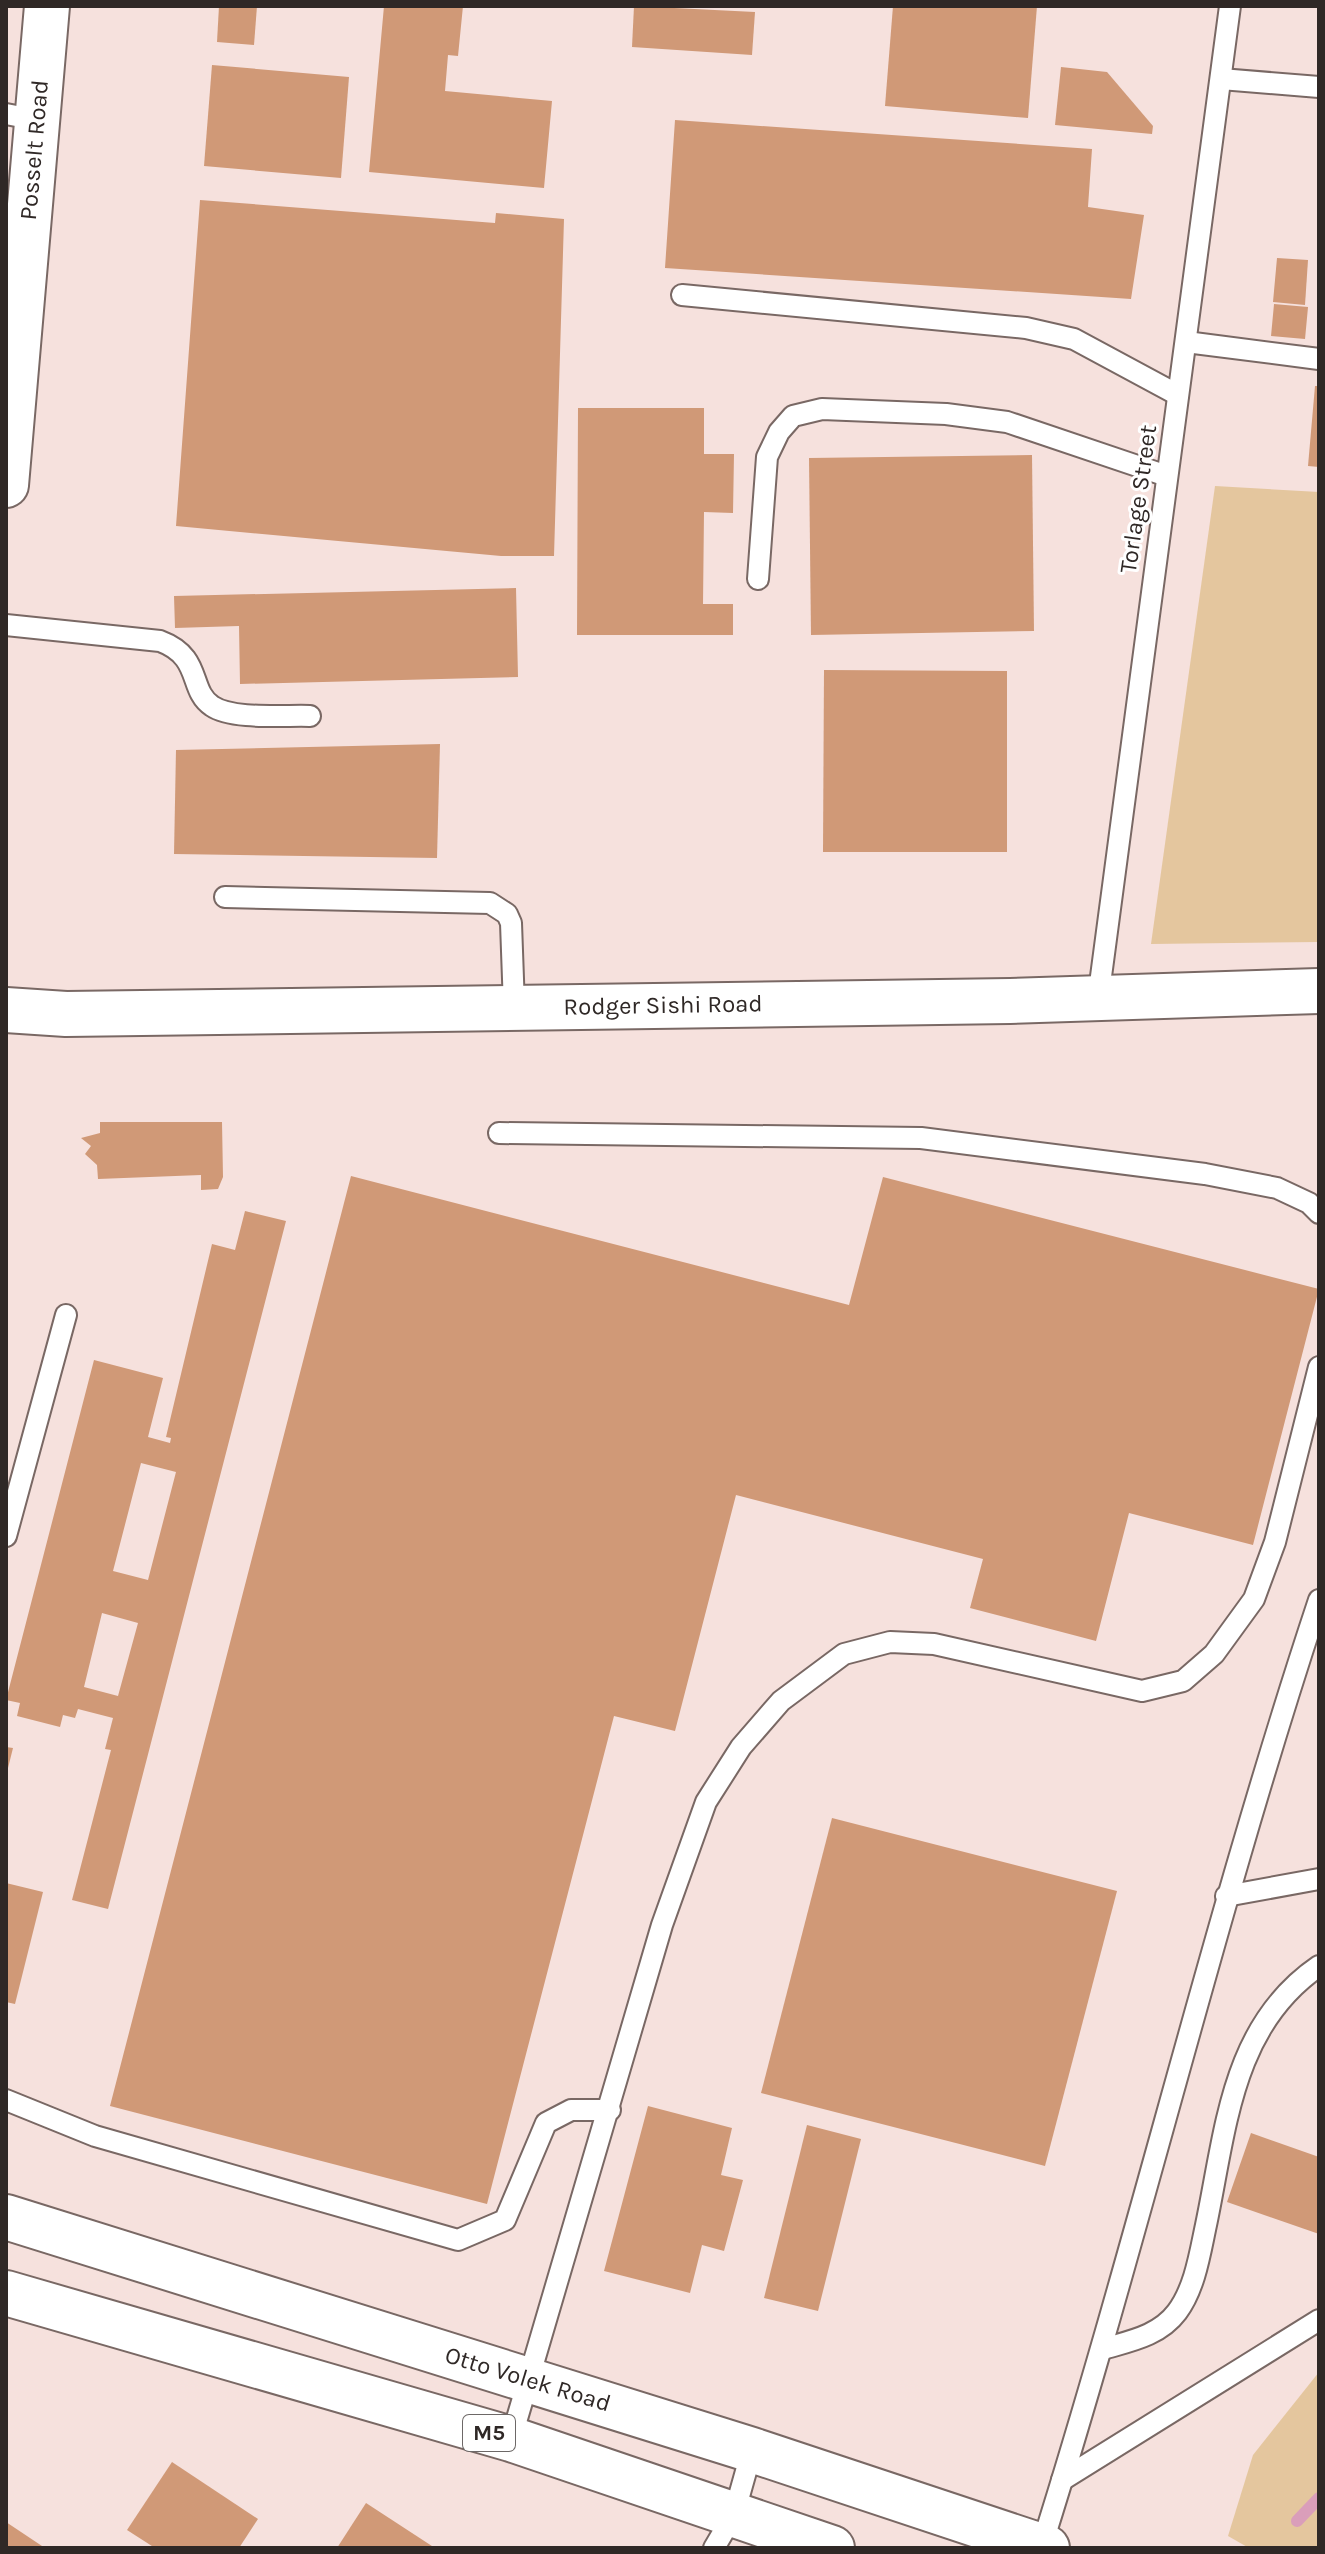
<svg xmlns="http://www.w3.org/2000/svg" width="1325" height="2554" font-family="Karla,sans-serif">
	<rect width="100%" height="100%" fill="#f6e1dd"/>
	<!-- green -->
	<g fill="#e4c69e">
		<polygon points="1215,486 1319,492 1319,942 1151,944"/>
		<polygon points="1319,2372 1319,2548 1249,2548 1228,2536 1253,2455"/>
	</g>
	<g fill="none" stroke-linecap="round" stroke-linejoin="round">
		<!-- stream -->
		<polyline stroke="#da9eba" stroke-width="12" points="1297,2521 1319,2498"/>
	</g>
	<!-- building -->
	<g fill="#d09977" fill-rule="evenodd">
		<polygon points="219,6 257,6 254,45 217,42"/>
		<polygon points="384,6 463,6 458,56 448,55 445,91 552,101 544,188 369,172"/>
		<polygon points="634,6 755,12 752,55 632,47"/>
		<polygon points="893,6 1037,6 1028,118 885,106"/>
		<polygon points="212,65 349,77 341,178 204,166"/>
		<polygon points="1061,67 1107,72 1153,126 1152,134 1055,125"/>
		<polygon points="675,120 1092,149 1088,207 1144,215 1131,299 665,268"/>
		<polygon points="200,200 495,223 496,213 564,219 554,556 501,556 176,526"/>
		<polygon points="1277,258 1308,260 1305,305 1273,302"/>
		<polygon points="1274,304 1308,307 1305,339 1271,336"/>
		<polygon points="1315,386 1319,386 1319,467 1308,466"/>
		<polygon points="578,408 704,408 704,454 734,454 733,513 704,512 703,604 733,604 733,635 577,635"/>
		<polygon points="1032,455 1034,631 811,635 809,458"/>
		<polygon points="516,588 518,677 240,684 239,626 175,628 174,596"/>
		<polygon points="824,670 1007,671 1007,852 823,852"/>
		<polygon points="440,744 437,858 174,854 176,750"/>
		<polygon points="100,1122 222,1122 223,1177 218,1189 201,1190 201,1175 98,1179 97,1165 85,1154 91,1146 81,1138 100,1133"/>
		<polygon points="351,1176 849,1305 883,1177 1319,1289 1253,1545 1129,1513 1096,1641 970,1608 983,1559 736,1495 675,1731 614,1716 487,2204 110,2106"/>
		<path d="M 245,1211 L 286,1221 L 108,1909 L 72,1900 L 111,1750 L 105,1749 L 113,1718 L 78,1709 L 75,1718 L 63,1715 L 60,1727 L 17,1716 L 20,1703 L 6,1700 L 94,1360 L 163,1378 L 148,1437 L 170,1443 L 171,1438 L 166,1437 L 212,1244 L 235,1250 ZM 141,1463 L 176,1472 L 148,1580 L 113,1571 ZM 102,1613 L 138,1623 L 118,1696 L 84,1687 Z"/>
		<polygon points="6,1747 13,1748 7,1772 6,1772"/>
		<polygon points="832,1818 1117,1891 1045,2166 761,2093"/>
		<polygon points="6,1883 43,1892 15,2004 6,2002"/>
		<polygon points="648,2106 732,2128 721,2175 743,2180 724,2251 702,2245 690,2293 604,2271"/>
		<polygon points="807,2125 861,2139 818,2311 764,2298"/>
		<polygon points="1251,2133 1319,2157 1319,2234 1227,2202"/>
		<polygon points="172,2462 258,2519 239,2548 155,2548 127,2530"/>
		<polygon points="366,2503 435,2548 337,2548"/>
		<polygon points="6,2522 45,2548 6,2548"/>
	</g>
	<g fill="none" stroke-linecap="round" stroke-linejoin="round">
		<!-- lane casing -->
		<g stroke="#796864" stroke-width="24">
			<g id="lane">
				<polyline points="1221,79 1319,87"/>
				<polyline points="6,114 37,120"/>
				<polyline points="682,295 1026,328 1074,339 1178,395"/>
				<polyline points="1186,342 1319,359"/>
				<polyline points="758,579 767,457 779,432 793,416 822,409 946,414 1007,422 1167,476"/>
				<path d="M 6,625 L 160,641 C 203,657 188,690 212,706 C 232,720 286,715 310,716"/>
				<polyline points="225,897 490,903 507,914 511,923 514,1007"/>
				<polyline points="1098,999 1230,6"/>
				<polyline points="499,1133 921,1138 1205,1174 1277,1188 1309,1203 1319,1213"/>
				<polyline points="6,1536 66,1315"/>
				<polyline points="1226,1896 1319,1879"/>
				<polyline points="6,2100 95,2136 458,2240 505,2220 546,2123 571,2110 610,2110"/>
				<path d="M 1103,2349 C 1130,2341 1159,2336 1177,2312 C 1195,2288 1200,2253 1206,2225 C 1226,2130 1231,2026 1319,1966"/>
				<polyline points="511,2439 662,1925 706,1802 741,1747 781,1701 844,1654 890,1642 934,1644 1142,1691 1183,1681 1214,1654 1254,1599 1275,1542 1319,1367"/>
				<polyline points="1062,2480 1319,2320"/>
				<polyline points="714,2548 734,2514 752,2450"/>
				<path d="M 1041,2548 C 1140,2234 1215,1913 1319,1600"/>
			</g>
		</g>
		<!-- secondary casing -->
		<g stroke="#796864" stroke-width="48">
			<g id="secondary">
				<polyline points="6,485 47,6"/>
				<polyline points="6,1010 66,1014 1010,1001 1319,991"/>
			</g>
		</g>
		<!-- primary casing -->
		<g stroke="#796864" stroke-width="48">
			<g id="primary">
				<polyline points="6,2217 752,2450 1047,2548"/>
				<polyline points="6,2293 511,2439 832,2548"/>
			</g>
		</g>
		<!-- lane -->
		<use href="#lane" stroke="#fff" stroke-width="20"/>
		<!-- secondary -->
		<use href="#secondary" stroke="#fff" stroke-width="44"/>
		<!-- primary -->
		<use href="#primary" stroke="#fff" stroke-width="44"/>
	</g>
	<g text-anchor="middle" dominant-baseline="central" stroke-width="6" stroke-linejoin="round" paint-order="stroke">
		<!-- shield labels -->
		<rect fill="#fff" stroke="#6d6867" stroke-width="2" x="463" y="2415" width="52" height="36" rx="6"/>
		<g font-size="22" font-weight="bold" fill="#2f2826">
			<text x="489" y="2433">M5</text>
		</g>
		<!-- street labels -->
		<g font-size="24" fill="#2f2826" stroke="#fff">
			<text transform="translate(34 150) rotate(-85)">Posselt Road</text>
			<text transform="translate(1138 499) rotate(-82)">Torlage Street</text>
			<text transform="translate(663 1005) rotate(-1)">Rodger Sishi Road</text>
			<text transform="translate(528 2379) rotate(17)">Otto Volek Road</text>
		</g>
	</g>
	<!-- border -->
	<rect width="1325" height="2554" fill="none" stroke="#2f2826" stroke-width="16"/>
</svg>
